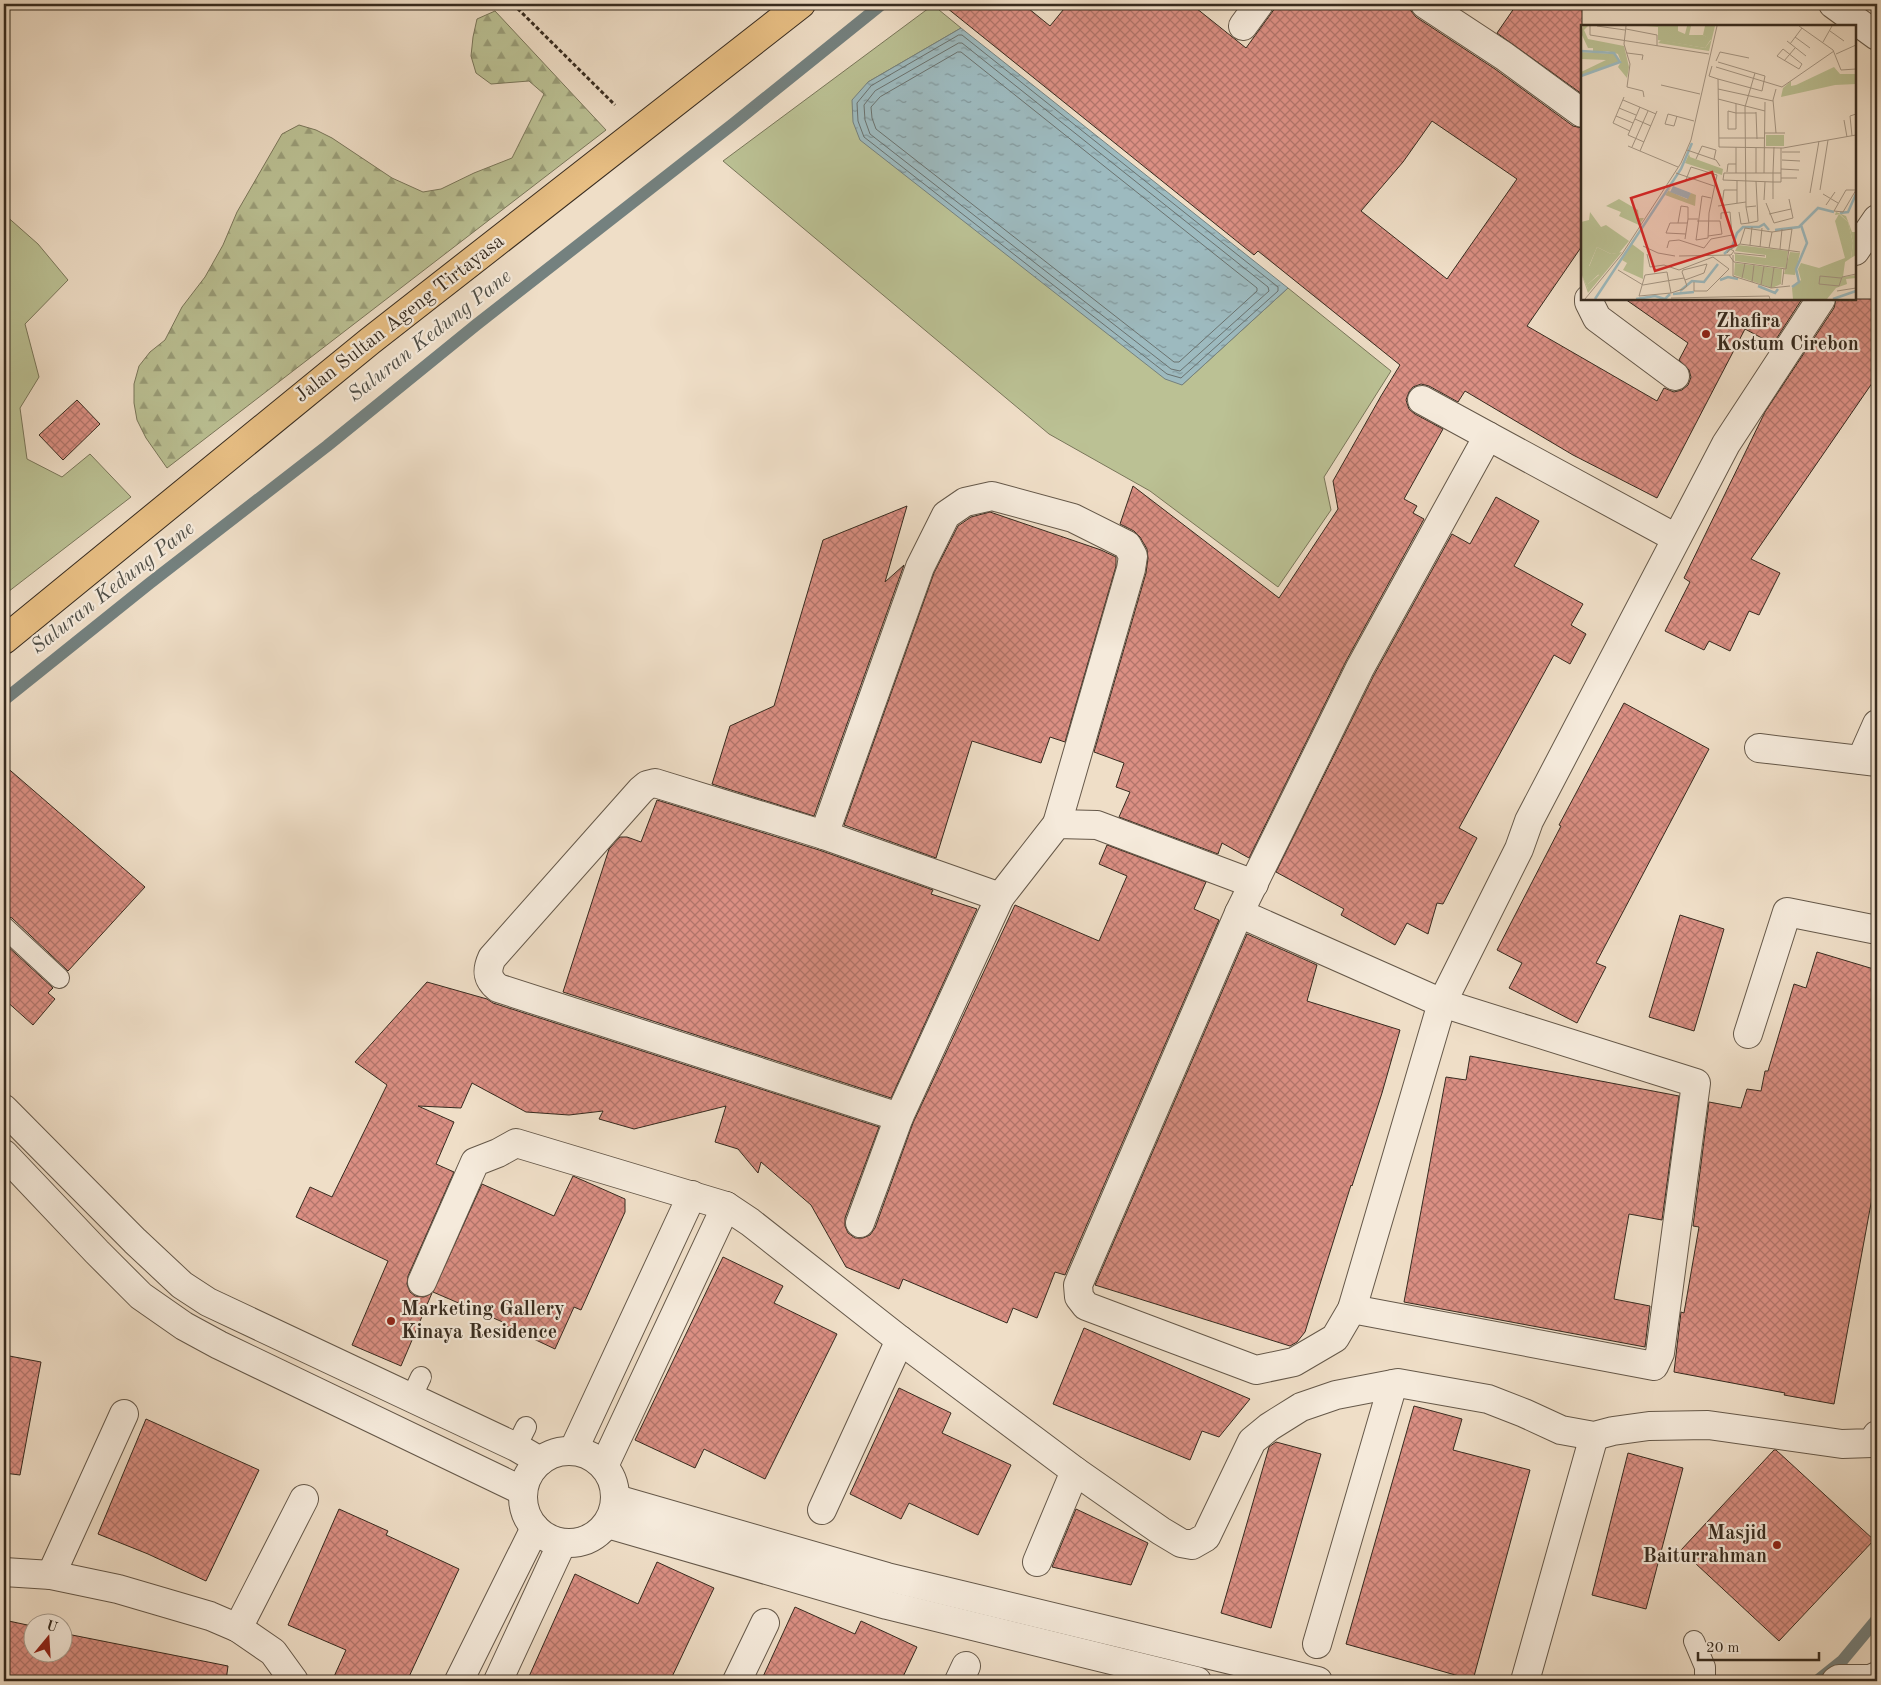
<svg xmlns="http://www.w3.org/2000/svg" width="1881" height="1685" font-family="'Old Standard TT',serif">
	<defs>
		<pattern id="forest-firs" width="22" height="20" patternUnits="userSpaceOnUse" patternTransform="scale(1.25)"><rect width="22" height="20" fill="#bbc194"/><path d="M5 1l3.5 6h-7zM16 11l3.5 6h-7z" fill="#999d78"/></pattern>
		<pattern id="water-ripples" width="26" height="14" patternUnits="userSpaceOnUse" patternTransform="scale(1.25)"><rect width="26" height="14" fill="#9dbabf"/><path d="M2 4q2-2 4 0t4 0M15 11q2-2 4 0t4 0" fill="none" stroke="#81979b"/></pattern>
		<pattern id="building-cross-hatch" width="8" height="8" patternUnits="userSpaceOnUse" patternTransform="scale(1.25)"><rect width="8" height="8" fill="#db8f83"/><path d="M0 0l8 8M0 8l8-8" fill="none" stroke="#b2756b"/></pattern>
	</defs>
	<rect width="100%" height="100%" fill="#efdec7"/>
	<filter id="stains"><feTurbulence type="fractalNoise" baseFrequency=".004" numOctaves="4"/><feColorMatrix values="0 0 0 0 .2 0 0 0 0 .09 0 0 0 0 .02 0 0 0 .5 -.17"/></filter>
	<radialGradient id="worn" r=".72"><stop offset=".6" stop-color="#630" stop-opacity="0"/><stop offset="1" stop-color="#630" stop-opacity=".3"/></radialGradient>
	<!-- grass -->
	<g fill="#bbc194" stroke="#79765a">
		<polygon points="933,5 961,28 868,82 1182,385 1288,288 1391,371 1324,477 1331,510 1278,587 1150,491 1049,434 723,161"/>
		<polygon points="4,214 38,244 68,280 25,324 39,377 20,408 27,459 62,477 90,454 131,497 4,595"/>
	</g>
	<!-- forest -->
	<polygon fill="url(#forest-firs)" stroke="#79765a" points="495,11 606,130 167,468 146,438 137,420 134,403 134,384 139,366 150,352 165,340 182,307 205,277 223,245 237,212 282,134 299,125 316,130 332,138 392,178 423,192 441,189 474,173 512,158 544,94 529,81 491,84 476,73 471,56 473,37 477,19"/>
	<!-- water -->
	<polygon fill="url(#water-ripples)" stroke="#74817f" points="961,28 1288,288 1182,385 1165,379 860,140 853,122 852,100 868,82"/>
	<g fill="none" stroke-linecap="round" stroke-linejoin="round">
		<!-- shore -->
		<g stroke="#6a726f" stroke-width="1">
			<polygon points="959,35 962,35 1278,287 1278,291 1181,378 1167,374 864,137 858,121 857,103 871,86"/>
			<polygon points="959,43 962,43 1268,287 1269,291 1180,371 1171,369 870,134 865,120 864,105 875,91"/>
			<polygon points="958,52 961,52 1257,288 1257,291 1179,362 1174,362 876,129 872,118 871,107 880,97"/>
		</g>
		<!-- stream -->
		<g stroke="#74817f" stroke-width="12">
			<polyline points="4,700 150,583 327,446 476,325 733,124 882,4"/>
			<polyline points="1817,1681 1842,1661 1877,1619"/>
		</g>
	</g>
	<!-- building -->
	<g fill="url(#building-cross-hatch)" stroke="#372b1f" fill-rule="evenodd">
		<path d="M 942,4 L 1023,4 L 1050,26 L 1068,4 L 1191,4 L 1246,48 L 1278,4 L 1406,4 L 1410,7 L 1411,11 L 1416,17 L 1495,69 L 1573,126 L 1582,128 L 1582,246 L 1527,326 L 1657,401 L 1664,388 L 1674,392 L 1682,390 L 1688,385 L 1691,377 L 1689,370 L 1679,360 L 1688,343 L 1625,299 L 1802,299 L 1773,344 L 1745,329 L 1657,498 L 1573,455 L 1465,391 L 1458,402 L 1429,386 L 1421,384 L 1413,387 L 1409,392 L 1406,400 L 1409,409 L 1415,414 L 1443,429 L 1404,499 L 1417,506 L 1413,513 L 1424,519 L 1346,661 L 1249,858 L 1222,843 L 1218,854 L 1119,817 L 1130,792 L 1116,787 L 1124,763 L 1094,752 L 1146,573 L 1148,558 L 1147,549 L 1140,537 L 1134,531 L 1120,524 L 1133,486 L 1279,598 L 1338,509 L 1333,481 L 1381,396 L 1400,365 L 1258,251 L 1254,255 ZM 1432,121 L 1517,179 L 1447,279 L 1361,211 L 1403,162 Z"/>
		<polygon points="1517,4 1582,4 1582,94 1497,33"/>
		<polygon points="1836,299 1877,299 1877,376 1751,559 1780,573 1759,615 1749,611 1730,651 1709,641 1704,650 1665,631 1690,582 1684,578 1765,412 1834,308"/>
		<polygon points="77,400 100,424 63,460 39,435"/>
		<polygon points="1496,497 1539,521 1514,566 1583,604 1571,625 1586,634 1570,664 1554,655 1459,828 1477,838 1443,904 1437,903 1428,934 1407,923 1395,945 1341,915 1344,909 1276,872 1374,675 1452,534 1470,544"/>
		<polygon points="907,506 885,582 904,565 814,816 712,784 730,726 774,706 823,540"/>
		<polygon points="990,512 1101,550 1116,557 1116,566 1065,742 1050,737 1041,763 972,741 936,858 844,825 934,573 958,526 971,517"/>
		<polygon points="1624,703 1709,749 1596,963 1606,967 1577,1023 1509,988 1522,963 1497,950 1561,826 1559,825"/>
		<polygon points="4,765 145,887 68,971 12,918 4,915"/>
		<polygon points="657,800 819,850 933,890 931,894 977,909 891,1098 563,992 609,849 620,837 627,837 641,842"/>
		<polygon points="1107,845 1206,882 1194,909 1219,920 1065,1275 1055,1272 1037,1318 1013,1308 1007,1323 903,1279 899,1289 846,1267 811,1205 761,1162 758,1173 738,1149 715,1142 726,1106 634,1129 599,1119 603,1111 569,1115 526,1112 472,1083 461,1108 418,1106 454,1122 436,1164 454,1172 408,1276 407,1284 410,1292 415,1296 424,1297 432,1293 401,1366 352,1345 388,1261 296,1217 310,1187 332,1197 387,1085 355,1062 427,982 487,999 493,1003 879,1127 845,1218 845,1226 848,1233 855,1238 863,1238 870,1235 875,1228 913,1123 1015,905 1099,941 1127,876 1099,864"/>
		<polygon points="1680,915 1724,929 1694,1031 1649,1017"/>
		<polygon points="1247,934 1317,965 1307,1001 1400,1030 1382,1093 1352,1186 1351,1185 1305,1332 1297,1342 1290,1346 1095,1285"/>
		<polygon points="4,943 53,988 48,993 55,999 33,1025 4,999"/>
		<polygon points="1817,952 1877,970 1877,1171 1834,1404 1784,1395 1785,1393 1674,1372 1681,1312 1684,1313 1699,1227 1693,1226 1709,1102 1741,1108 1747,1089 1761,1091 1765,1071 1768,1071 1794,984 1806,988"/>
		<polygon points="1470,1056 1679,1096 1662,1220 1629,1214 1614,1299 1650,1306 1645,1347 1404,1302 1446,1077 1466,1080"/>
		<polygon points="573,1176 625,1199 625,1212 581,1310 574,1307 555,1349 504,1325 505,1323 433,1292 482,1184 554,1216"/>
		<polygon points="723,1257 783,1286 774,1303 837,1334 765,1479 704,1449 695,1468 635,1440"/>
		<polygon points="1084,1328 1250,1399 1219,1437 1202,1431 1190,1460 1053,1404"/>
		<polygon points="4,1355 41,1362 20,1475 4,1473"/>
		<polygon points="899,1388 951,1413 942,1433 1011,1465 978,1535 909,1503 901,1519 850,1494"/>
		<polygon points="1414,1406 1462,1419 1453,1450 1530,1470 1473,1680 1346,1644"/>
		<polygon points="146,1419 259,1470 206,1581 148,1554 98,1534"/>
		<polygon points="1276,1442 1321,1454 1271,1628 1221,1613 1269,1447"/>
		<polygon points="1774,1450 1776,1450 1874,1540 1779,1641 1681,1550"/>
		<polygon points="1628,1453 1683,1468 1646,1609 1592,1595"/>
		<polygon points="339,1509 388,1531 386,1535 459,1569 407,1681 332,1681 346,1650 288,1625"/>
		<polygon points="1076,1509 1148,1543 1131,1585 1052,1567"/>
		<polygon points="657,1562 714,1588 670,1681 527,1681 575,1574 638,1604"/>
		<polygon points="795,1607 855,1634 861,1621 917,1647 901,1681 761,1681"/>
		<polygon points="4,1620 32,1626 32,1652 62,1652 62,1633 228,1666 226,1681 4,1681"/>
	</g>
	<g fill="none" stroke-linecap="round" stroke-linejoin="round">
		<!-- lane casing -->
		<g stroke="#655849" stroke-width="22">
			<g id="lane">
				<polyline points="4,927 59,978"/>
				<polyline points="411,1398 421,1377"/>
				<polyline points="516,1447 526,1427"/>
				<polyline points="1694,1641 1705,1667 1705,1681"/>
			</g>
		</g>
		<!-- street casing -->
		<g stroke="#655849" stroke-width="30">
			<g id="street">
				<polyline points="1425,4 1504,56 1582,113"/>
				<polyline points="1833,4 1877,36"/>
				<polyline points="1243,26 1259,4"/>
				<polyline points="1855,251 1877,219"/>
				<polyline points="1589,299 1589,302 1597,318 1675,376"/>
				<polyline points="1422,400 1488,436"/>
				<polyline points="1676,538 1488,436 1360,668 1239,913 1078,1285 1079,1297 1086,1306 1256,1370 1294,1362 1335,1338 1352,1309 1442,1003 1519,849 1529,821 1714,467 1726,444 1821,299"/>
				<polyline points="1759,748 1877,762"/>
				<polyline points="1861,760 1877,724"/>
				<polyline points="824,835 920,567 946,515 965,502 992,496 1073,518 1127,545 1133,556 1131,569 1057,824"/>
				<polyline points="1239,913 1442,1003 1696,1083 1660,1353 1654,1366 1352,1309"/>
				<polyline points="1748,1034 1787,912 1877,930"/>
				<polyline points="4,1109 135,1241 182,1285 208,1302 516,1447 540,1461"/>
				<path d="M 899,1117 L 498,988 C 487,979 486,971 492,958 L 641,790 L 647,785 L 655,783 L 824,835 L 1000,897"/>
				<polyline points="4,1154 97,1252 141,1296 184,1326 219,1345 523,1491"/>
				<polyline points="860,1223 899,1117 1000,897 1057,824 1097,825 1254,884"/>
				<polyline points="422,1282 475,1162 498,1153 516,1143 726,1206 750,1222 900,1340 1075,1471 1161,1531 1181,1543 1192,1545 1206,1537 1252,1441 1269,1427 1301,1407 1336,1395 1393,1384 1398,1383 1488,1399 1524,1413 1561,1430 1594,1436 1613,1431 1649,1426 1708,1425 1842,1444 1872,1443 1877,1435"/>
				<circle cx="569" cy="1497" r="46"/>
				<polyline points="573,1451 692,1195"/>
				<polyline points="604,1466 726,1206"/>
				<polyline points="616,1499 887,1577 1318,1681"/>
				<polyline points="822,1510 900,1340"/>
				<polyline points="608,1524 887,1605 1197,1681"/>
				<polyline points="1037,1562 1075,1471"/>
				<polyline points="4,1572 51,1575 118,1589 210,1616 238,1628 273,1652 294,1681"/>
				<polyline points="51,1575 124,1414"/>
				<polyline points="238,1628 304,1499"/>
				<polyline points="1317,1644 1393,1384"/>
				<polyline points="459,1681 535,1528"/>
				<polyline points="498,1681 562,1543"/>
				<polyline points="737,1681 765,1623"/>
				<polyline points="959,1681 966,1666"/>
				<polyline points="1525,1681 1594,1436"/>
				<polyline points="1836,1681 1839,1679 1870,1679 1877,1676"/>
			</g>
		</g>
		<!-- primary casing -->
		<g stroke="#372b1f" stroke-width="30">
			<polyline id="primary" points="4,640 370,341 801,4"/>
		</g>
		<!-- path -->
		<polyline stroke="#372b1f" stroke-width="3" stroke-dasharray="4 2.5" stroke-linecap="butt" points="513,4 615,105"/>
		<!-- lane -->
		<use href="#lane" stroke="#f5eadb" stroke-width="20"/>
		<!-- street -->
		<use href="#street" stroke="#f5eadb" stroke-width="28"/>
		<!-- primary -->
		<use href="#primary" stroke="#e8bf84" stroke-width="28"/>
	</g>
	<!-- markers -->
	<g fill="#8f2418" stroke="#f5eadb" stroke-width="2">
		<circle cx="1706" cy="334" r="5"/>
		<circle cx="391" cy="1321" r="5"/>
		<circle cx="1777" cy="1545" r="5"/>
	</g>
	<g text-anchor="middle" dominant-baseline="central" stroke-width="4.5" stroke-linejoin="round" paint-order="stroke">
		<!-- street labels -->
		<g font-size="20" fill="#372b1f" stroke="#f5eadb">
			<text transform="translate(400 319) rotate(-38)">Jalan Sultan Ageng Tirtayasa</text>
		</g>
		<!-- poi labels -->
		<g font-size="20" font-weight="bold" fill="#372b1f" stroke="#f5eadb" text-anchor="start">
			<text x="1716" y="322">Zhafira<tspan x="1716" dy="23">Kostum Cirebon</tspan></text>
			<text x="401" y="1310">Marketing Gallery<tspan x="401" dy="23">Kinaya Residence</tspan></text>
			<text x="1767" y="1534" text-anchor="end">Masjid<tspan x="1767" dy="23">Baiturrahman</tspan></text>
		</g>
		<!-- water labels -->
		<g font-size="21" font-style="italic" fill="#504f47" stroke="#f5eadb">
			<text transform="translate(430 336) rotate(-38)">Saluran Kedung Pane</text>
			<text transform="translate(113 588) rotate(-38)">Saluran Kedung Pane</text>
		</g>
	</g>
	<!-- overview -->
	<g transform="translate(1581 25)">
		<rect width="275" height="275" fill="#efdec7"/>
		<path d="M 65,1 L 97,1 L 97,6 L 104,9 L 106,1 L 110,1 L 108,10 L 122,10 L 130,14 L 124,23 L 77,15 L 77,2 ZM 253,42 L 259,49 L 274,49 L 275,46 L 275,59 L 254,60 L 200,72 L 202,63 L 210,56 L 210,61 L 215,60 ZM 185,110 L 203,110 L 203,121 L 185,121 ZM 108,129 L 109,132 L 142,144 L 141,150 L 104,138 ZM 91,161 L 88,166 L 106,174 L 110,168 L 115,170 L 114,181 L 84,170 ZM 38,174 L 57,185 L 58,193 L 63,193 L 58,200 L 38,191 L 40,187 L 25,181 ZM 9,187 L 20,202 L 25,200 L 48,216 L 38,228 L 30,229 L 16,222 L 8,241 L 18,249 L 7,259 L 7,264 L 0,248 L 0,197 L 8,195 ZM 258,189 L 267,197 L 272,218 L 270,233 L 264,237 L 262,252 L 275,250 L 275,253 L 265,254 L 266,259 L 255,263 L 246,274 L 212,274 L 211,263 L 220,255 L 217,244 L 220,238 L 238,243 L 264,233 L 254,196 ZM 51,219 L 63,228 L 62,254 L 42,245 L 46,238 L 41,235 ZM 157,220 L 207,226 L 205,243 L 154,236 L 154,229 L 185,233 L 185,230 L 154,226 ZM 209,227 L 219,228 L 214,250 L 203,249 ZM 154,238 L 201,244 L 200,259 L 191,263 L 153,250 Z" fill="#bbc194"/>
		<path d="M 2,1 L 7,1 L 3,5 L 7,14 L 43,21 L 48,42 L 46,53 L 37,42 L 40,37 L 37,29 L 26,26 L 12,28 L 12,23 L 7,23 L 0,8 ZM 124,1 L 134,1 L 128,26 L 77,18 L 80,15 L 124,23 L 130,15 L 122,10 ZM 0,27 L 33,29 L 39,36 L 0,51 L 0,47 L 25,35 L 0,34 ZM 255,187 L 265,191 L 271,207 L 275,207 L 275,230 L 270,233 L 272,218 L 267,197 L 259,189 L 254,190 ZM 16,222 L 30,229 L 41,227 L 7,268 L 0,248 L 7,264 L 7,259 L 18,250 L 8,242 Z" fill="#bbc194"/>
		<path d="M 92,161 L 110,168 L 107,174 L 89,167 Z" fill="#9dbabf"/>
		<path fill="none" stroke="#9dbabf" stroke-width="2.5" d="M 0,26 L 33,28 L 39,37 L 0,51M 259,188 L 267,187 L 275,169M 194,205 L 218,202 L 237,183 L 253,187M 143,229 L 151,222 L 156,208 L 162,202 L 178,202 L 183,199 L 188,205M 139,255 L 147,252 L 157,254M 177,261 L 194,268 L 197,264M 211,262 L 218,257 L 215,244 L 226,218 L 220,200M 99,266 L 111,256 L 123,257 L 137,239M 92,269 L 113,267M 14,274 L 100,144 L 111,118M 55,274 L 74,271 L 84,274 L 89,269M 252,274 L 275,266"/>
		<path fill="none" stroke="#a59684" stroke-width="1" d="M 9,1 L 9,10 L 128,29M 16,1 L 44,5M 45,1 L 43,19 L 49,39 L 46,62 L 62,66 L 63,72M 218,1 L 252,25 L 260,45 L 275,44M 45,4 L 76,10 L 76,21M 249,6 L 263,16M 214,12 L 229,23M 206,16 L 225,31M 242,17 L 251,1M 209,19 L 221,3M 202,24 L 221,39 L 218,44 L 196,31 ZM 46,28 L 62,30 L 61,35M 255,29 L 275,20M 135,36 L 139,27 L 168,33M 203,36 L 214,23M 137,37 L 184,51 L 181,66 L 137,54M 131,41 L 128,51 L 137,54 L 138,122 L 202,123 L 275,110M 135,42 L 201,62 L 253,26M 80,60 L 119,69M 137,64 L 192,76M 43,72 L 32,98 L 49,106M 137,74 L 184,86M 42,75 L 75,89M 155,79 L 155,104 L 147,104 L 147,86 L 155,88 L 175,88M 59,82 L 47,110 L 63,117M 38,83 L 55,90M 175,87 L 176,114M 35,91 L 52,98M 96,91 L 93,101 L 84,99 L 87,89 L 113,96M 54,94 L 70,101M 263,95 L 266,112M 184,108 L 204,108M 195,108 L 192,75 L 195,64M 271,111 L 269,91 L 275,89M 138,113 L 184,113M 47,121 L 97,142M 51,122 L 67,86M 193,122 L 192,148 L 192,157 L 142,155 L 143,148 L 200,148M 106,125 L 135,135 L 139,141M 59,126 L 76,86M 201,127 L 219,127M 115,134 L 121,121 L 135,125 L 133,134M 201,135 L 219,136M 200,144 L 218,145M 146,147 L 147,139 L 155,139M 95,148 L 133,161M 155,148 L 155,122M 175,148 L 175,123M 183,148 L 184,77M 200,153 L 216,153M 104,157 L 110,142 L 136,150 L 128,188 L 127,213 L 115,215 L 121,171 L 130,173M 192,157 L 200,157 L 200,123M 192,157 L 192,174M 239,165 L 247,115M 265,165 L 275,165 L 262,187 L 253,186 ZM 229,168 L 238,116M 242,169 L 257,178M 183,175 L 184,157M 156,178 L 156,156M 185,178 L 193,198 L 212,193 L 208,174M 141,180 L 143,165 L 156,165M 245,180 L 254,167M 137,181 L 165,177M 175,181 L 165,182 L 168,198 L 177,196 L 175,156M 165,182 L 164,82 L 174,48M 158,187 L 160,199 L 168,198M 188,189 L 210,184M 116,196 L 139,196 L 141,209 L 127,211M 97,198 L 100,181 L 107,182 L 107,194M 105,209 L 85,208 L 89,198 L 106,198M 104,214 L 107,194 L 117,194M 159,219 L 219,227M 169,220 L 171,202M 62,221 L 77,228 L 94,231M 179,222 L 181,203M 86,223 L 88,216 L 98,215 L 123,223 L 130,214 L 151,210 L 149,187 L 140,188 L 140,194M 188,223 L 191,207M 199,224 L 201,204M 153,228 L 184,231M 66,229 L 69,242 L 83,240 L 98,245 L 132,232 L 148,244 L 126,266 L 113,266 L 113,257M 148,230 L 153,237 L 205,244 L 211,204 L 191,207 L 164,203 L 159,219 L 150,224M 152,230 L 152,251 L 190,263 L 209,261M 98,231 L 150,230 L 153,226 L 149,224 L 146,228M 37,245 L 62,260 L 103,253M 161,253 L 164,238M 260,253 L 239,251 L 238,259 L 258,261 L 261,252 L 275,249M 171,257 L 173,240M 180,260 L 183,241M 201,260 L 203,244M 190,263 L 193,242M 256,266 L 275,263M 90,268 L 86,247 L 64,250 L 58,271 L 90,268 L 102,264 L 106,261 L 101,247 L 102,245 L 126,239 L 123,248 L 104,255M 90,273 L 188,271 L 189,274M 4,274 L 41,229 L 100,138 L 110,115 L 136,1"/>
		<path fill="#d62828" fill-opacity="0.15" stroke="#d62828" stroke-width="2.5" d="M 131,147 L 155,220 L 74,246 L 50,173 Z"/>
		<rect width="275" height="275" fill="none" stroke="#372b1f" stroke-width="2.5"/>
	</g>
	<!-- margin -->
	<rect width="1881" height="1685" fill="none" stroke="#efdec7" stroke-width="20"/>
	<rect x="5" y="5" width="1871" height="1675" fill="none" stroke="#372b1f" stroke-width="2.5"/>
	<rect x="10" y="10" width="1861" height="1665" fill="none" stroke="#372b1f"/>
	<!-- north arrow -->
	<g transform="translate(48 1638) rotate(18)"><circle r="24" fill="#f5eadb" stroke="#a99e90"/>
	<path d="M0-4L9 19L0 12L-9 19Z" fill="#8f2418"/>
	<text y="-8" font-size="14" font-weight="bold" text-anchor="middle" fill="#372b1f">U</text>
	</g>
	<!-- scale -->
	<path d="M1698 1652v8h121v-8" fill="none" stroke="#372b1f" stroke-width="2.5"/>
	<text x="1706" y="1652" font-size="15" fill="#372b1f" stroke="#f5eadb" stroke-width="4" paint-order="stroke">20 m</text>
	<rect width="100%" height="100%" filter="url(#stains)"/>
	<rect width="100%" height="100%" fill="url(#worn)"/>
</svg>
